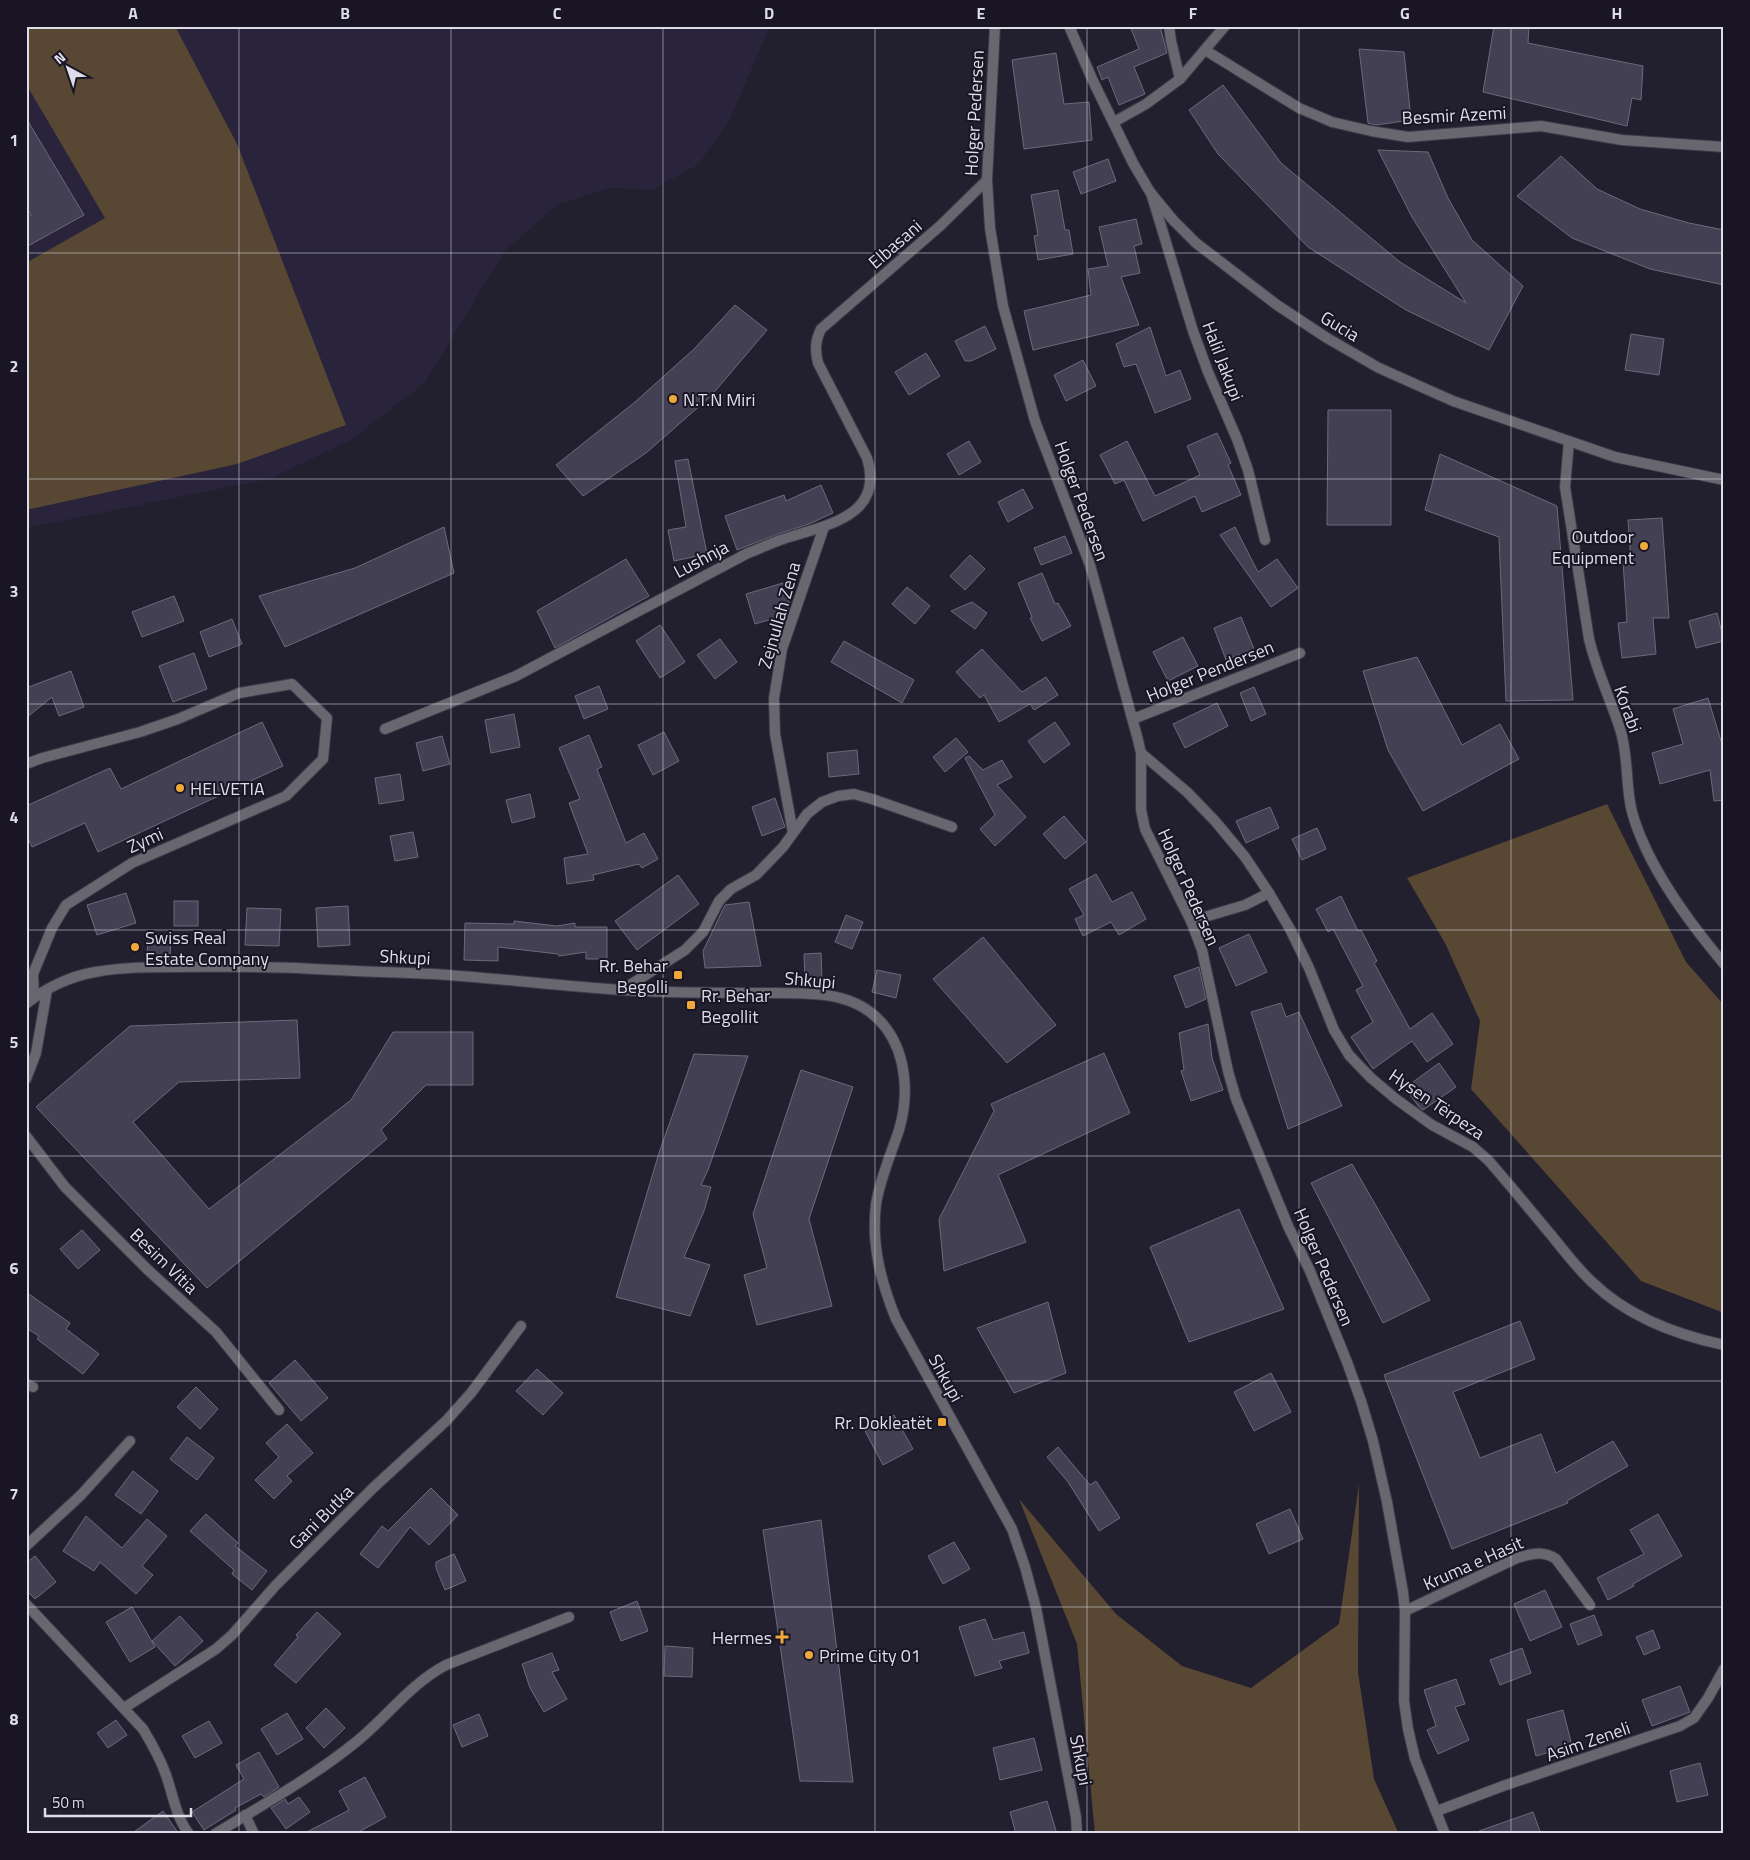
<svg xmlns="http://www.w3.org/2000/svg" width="1750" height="1860" font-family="'Titillium Web',sans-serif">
	<rect width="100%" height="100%" fill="#221f2f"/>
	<!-- built -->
	<polygon fill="#29243b" points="26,26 770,26 731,117 698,165 652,190 609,188 557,205 504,252 425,383 349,441 269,479 26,528"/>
	<!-- green -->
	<g fill="#574733">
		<polygon points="26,26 175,26 237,144 346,425 237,464 26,510 26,263 105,218 26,84"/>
		<polygon points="1607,804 1686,962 1724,1005 1724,1313 1641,1281 1471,1089 1480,1021 1445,943 1407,878"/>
		<polygon points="1359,1484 1358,1672 1374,1779 1399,1834 1095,1834 1077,1644 1019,1499 1116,1614 1182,1666 1251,1688 1339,1624"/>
	</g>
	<!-- building -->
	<g fill="#444053" stroke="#6c697d">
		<polygon points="1130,26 1160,26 1167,53 1134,67 1145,94 1119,105 1108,77 1102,80 1097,67 1139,49"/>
		<polygon points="1494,26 1529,26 1528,43 1643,66 1641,100 1632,98 1627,126 1483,92"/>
		<polygon points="1359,49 1404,52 1411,120 1376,125 1368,123"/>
		<polygon points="1056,53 1064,104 1089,102 1092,140 1024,149 1012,60"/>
		<polygon points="1223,85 1281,163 1400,262 1466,303 1412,217 1378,150 1428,152 1448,198 1472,240 1523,286 1489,350 1406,310 1308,247 1218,154 1189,110"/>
		<polygon points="26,118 84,215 26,247 26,218 31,215 26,206"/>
		<polygon points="1561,156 1597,189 1640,209 1689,223 1724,230 1724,285 1650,269 1572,238 1517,196"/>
		<polygon points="1108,159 1116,181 1081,194 1073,172"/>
		<polygon points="1058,190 1065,230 1069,230 1073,254 1038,260 1034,236 1038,235 1031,195"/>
		<polygon points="1136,219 1142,244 1134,246 1140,273 1121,277 1139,325 1033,350 1024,311 1091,295 1088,269 1108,266 1099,227"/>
		<polygon points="735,305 767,330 711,396 646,453 583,496 556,465 635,402 694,349"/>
		<polygon points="985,326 996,349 971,361 965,361 955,341"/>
		<polygon points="1150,327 1166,376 1180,370 1191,399 1155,413 1136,364 1124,367 1116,344"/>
		<polygon points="1631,334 1664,339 1659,375 1625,370"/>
		<polygon points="926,353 940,376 909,395 895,372"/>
		<polygon points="1083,360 1096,386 1066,401 1054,375"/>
		<polygon points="1328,410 1391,410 1391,525 1327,525"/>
		<polygon points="1217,433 1231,463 1228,465 1241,495 1202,512 1195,496 1143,521 1124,480 1115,484 1100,455 1127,441 1155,496 1200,475 1187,446"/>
		<polygon points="969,441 981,462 959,475 947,454"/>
		<polygon points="1440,454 1557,506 1573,700 1506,701 1499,537 1425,510"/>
		<polygon points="688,459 707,554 674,561 668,530 686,527 675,461"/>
		<polygon points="821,485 833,513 809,524 778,534 737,550 725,516 784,495 786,501"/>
		<polygon points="1023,489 1033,508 1008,522 998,502"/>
		<polygon points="1662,518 1669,618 1653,618 1656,654 1622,658 1618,623 1627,622 1623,561 1631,561 1628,520"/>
		<polygon points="444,527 454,573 285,647 259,596 355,568"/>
		<polygon points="1235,527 1258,572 1277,559 1298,588 1271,607 1220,535"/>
		<polygon points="1065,536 1072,553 1041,565 1034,548"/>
		<polygon points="970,555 985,569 965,590 950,576"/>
		<polygon points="626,559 649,596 555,648 537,611"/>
		<polygon points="1042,573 1055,604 1058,603 1071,626 1042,641 1030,618 1032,617 1018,583"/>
		<polygon points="783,583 790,605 786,615 755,624 746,594"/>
		<polygon points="907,587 930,606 915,624 892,604"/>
		<polygon points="174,596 184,621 142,637 132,612"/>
		<polygon points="972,602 987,613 975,629 951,611"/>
		<polygon points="1717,613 1724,641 1696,648 1689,621"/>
		<polygon points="1241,617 1254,649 1226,660 1214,628"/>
		<polygon points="232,619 242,644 209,657 200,632"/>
		<polygon points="660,625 685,662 660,678 636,641"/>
		<polygon points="1183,637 1198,666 1168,681 1153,652"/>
		<polygon points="720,639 737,662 715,679 697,655"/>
		<polygon points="844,641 914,680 902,703 831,662"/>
		<polygon points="982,649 1022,692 1046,677 1058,695 1034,710 1030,704 999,722 984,695 980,698 956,672"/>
		<polygon points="194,653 207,689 173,702 159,666"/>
		<polygon points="1417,657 1462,745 1500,724 1519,759 1423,811 1388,750 1363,671"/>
		<polygon points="71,671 84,707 59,716 52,697 26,718 26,688"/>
		<polygon points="599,686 608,709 584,719 575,696"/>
		<polygon points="1254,687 1266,714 1251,721 1240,693"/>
		<polygon points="1708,698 1724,751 1724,800 1714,801 1710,770 1660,784 1652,753 1683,744 1673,709"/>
		<polygon points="1217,703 1228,726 1185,748 1173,724"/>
		<polygon points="514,714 520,747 491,753 485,720"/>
		<polygon points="262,722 283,766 98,852 85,823 32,847 26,834 26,806 110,768 121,789"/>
		<polygon points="1055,722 1070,744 1044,763 1028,741"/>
		<polygon points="664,732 679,761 653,775 638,745"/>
		<polygon points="589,735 602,767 597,769 626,843 644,833 658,859 642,868 639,864 593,875 594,880 567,884 564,858 588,854 569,803 580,799 559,748"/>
		<polygon points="442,736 450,764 423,771 416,743"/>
		<polygon points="956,738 968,752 945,772 933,757"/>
		<polygon points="857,750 859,774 829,777 827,753"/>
		<polygon points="969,756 983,770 1002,760 1012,777 997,785 1026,817 995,846 980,829 995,815 965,758"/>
		<polygon points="400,774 404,800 379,804 375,778"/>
		<polygon points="530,794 535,817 512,823 506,800"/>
		<polygon points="775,798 785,827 762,836 752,807"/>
		<polygon points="1270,807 1279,828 1246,843 1236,821"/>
		<polygon points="1064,816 1086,842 1065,859 1043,834"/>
		<polygon points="1317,828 1326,849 1302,860 1292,839"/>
		<polygon points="413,832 418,857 395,861 390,836"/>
		<polygon points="1096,874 1112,902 1132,892 1146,919 1119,935 1111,922 1083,936 1075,919 1084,915 1069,889"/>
		<polygon points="678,875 699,904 637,950 615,921"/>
		<polygon points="126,893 136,923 97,935 87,905"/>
		<polygon points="1341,896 1358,931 1361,930 1377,961 1374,963 1410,1029 1432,1013 1453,1044 1427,1062 1412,1041 1373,1069 1351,1037 1373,1022 1356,990 1363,986 1333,929 1328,932 1316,909"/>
		<rect x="174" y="901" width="24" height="25"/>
		<polygon points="749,902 761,966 705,968 703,951 725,905"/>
		<polygon points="348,906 350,945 318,947 316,908"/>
		<polygon points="247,908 281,909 279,946 245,945"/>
		<polygon points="846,915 863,922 852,949 835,942"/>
		<polygon points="514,921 557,926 575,923 575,927 607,927 607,959 586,959 586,952 559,956 558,954 498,947 498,961 464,960 465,923 514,924"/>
		<polygon points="148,934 171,935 170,960 147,958"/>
		<polygon points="1249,934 1267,972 1236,986 1219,948"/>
		<polygon points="983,937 1056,1025 1007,1063 933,979"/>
		<polygon points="821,953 822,982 805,983 804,954"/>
		<polygon points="1199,967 1206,999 1186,1008 1174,976"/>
		<polygon points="877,970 901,975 896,998 872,992"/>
		<polygon points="1281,1003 1286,1017 1299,1012 1342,1106 1288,1129 1251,1012"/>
		<polygon points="297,1020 300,1078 179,1082 133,1122 209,1209 351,1100 393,1032 473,1032 473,1085 426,1085 381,1130 387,1139 207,1288 36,1107 130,1026"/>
		<polygon points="1208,1024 1212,1058 1223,1090 1191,1101 1181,1071 1184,1070 1179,1033"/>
		<polygon points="1104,1053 1130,1113 998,1175 1026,1242 944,1271 939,1219 994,1111 991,1104"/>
		<polygon points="694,1054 748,1056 708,1170 701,1185 711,1187 704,1211 684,1257 710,1265 690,1316 616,1297 659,1153"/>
		<polygon points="1439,1063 1456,1087 1423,1110 1419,1107 1405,1088"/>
		<polygon points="801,1070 853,1087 809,1219 832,1306 757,1325 744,1275 767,1268 753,1214"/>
		<polygon points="1352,1164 1430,1300 1383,1323 1311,1183"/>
		<polygon points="1239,1209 1284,1309 1189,1342 1150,1247"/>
		<polygon points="82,1230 100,1250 78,1269 60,1249"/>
		<polygon points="26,1292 70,1323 66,1329 99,1354 83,1374 37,1339 39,1336 26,1328"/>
		<polygon points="1048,1302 1066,1373 1014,1393 977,1328"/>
		<polygon points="1520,1321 1535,1359 1453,1392 1480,1458 1541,1434 1556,1473 1613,1441 1628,1466 1567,1501 1568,1503 1452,1549 1384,1375"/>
		<polygon points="295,1360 328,1398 301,1421 269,1383"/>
		<polygon points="537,1369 563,1393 543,1415 516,1391"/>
		<polygon points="1271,1373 1291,1412 1254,1431 1234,1392"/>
		<polygon points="196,1387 218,1409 200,1429 177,1407"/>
		<polygon points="894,1415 913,1449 883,1465 865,1431"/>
		<polygon points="287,1424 313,1453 287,1476 292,1481 274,1499 255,1480 279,1457 266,1443"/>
		<polygon points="187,1437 214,1458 197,1480 170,1459"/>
		<polygon points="1058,1447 1090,1485 1096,1481 1120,1518 1099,1531 1068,1482 1047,1457"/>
		<polygon points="133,1471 158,1491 141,1514 115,1495"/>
		<polygon points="431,1488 458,1515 429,1545 410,1527 378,1568 360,1554 382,1526 388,1531"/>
		<polygon points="1290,1509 1303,1539 1269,1554 1256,1524"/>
		<polygon points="206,1514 238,1543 235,1546 267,1571 252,1590 232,1574 234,1570 190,1531"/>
		<polygon points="1658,1514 1682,1556 1633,1584 1634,1586 1608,1600 1597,1578 1644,1554 1630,1530"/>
		<polygon points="86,1516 122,1548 147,1519 167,1536 142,1566 153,1575 136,1594 100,1562 94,1571 63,1551"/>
		<polygon points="821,1520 853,1782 800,1781 763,1530"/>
		<polygon points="954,1542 970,1569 943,1584 928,1556"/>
		<polygon points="454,1554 466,1581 445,1590 436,1568 436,1562"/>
		<polygon points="35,1556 56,1582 35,1599 26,1590 26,1563"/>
		<polygon points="1545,1590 1562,1627 1530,1641 1514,1604"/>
		<polygon points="637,1601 648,1631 621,1641 610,1612"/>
		<polygon points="132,1607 155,1647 130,1662 106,1622"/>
		<polygon points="317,1612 341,1634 296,1683 274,1665 298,1637 296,1635"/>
		<polygon points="1594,1615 1602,1635 1578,1645 1570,1624"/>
		<polygon points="180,1616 203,1641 175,1666 152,1641"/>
		<polygon points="985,1619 993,1640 1024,1632 1029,1653 999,1661 1002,1668 975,1676 959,1627"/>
		<polygon points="1653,1630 1660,1648 1644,1655 1636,1637"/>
		<polygon points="665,1646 693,1648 692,1677 664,1676"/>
		<polygon points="1522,1648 1531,1673 1500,1685 1490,1660"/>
		<polygon points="552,1653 559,1670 552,1672 567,1699 544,1712 530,1688 522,1664"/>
		<polygon points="1456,1679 1465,1704 1455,1707 1469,1740 1438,1754 1427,1730 1436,1726 1424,1690"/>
		<polygon points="1680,1686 1690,1712 1652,1726 1642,1700"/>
		<polygon points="326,1708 345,1728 324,1748 306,1728"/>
		<polygon points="1563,1710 1572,1746 1536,1756 1527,1720"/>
		<polygon points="287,1713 303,1739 277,1755 261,1729"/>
		<polygon points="479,1714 488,1736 462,1747 453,1725"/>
		<polygon points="116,1720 127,1735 108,1748 97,1733"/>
		<polygon points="209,1721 222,1743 195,1758 182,1736"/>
		<polygon points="1034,1738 1042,1770 1000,1780 993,1748"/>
		<polygon points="259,1752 279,1787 264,1797 261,1794 235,1808 236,1810 204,1830 192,1812 244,1779 236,1765"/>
		<polygon points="1700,1763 1708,1795 1677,1802 1670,1771"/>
		<polygon points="365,1777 386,1817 355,1834 303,1834 349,1810 339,1791"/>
		<polygon points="299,1797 310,1812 286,1829 271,1808 285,1799 288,1804"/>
		<polygon points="1047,1801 1057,1834 1016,1834 1010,1812"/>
		<polygon points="163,1811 179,1834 131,1834"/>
		<polygon points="1533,1812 1541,1834 1479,1834 1479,1831"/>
	</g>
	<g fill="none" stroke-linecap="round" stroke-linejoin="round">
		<!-- minor casing -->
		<g stroke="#3c3a49" stroke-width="12">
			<g id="minor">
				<polyline points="995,26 987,180 990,228 1003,306 1035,421 1090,565 1138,740 1141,753 1141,810 1145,829 1191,921 1202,950 1228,1071 1236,1099 1288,1226 1310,1271 1347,1362 1361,1401 1373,1441 1387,1502 1403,1592 1405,1611 1404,1701 1408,1729 1415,1759 1445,1834"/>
				<polyline points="1169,26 1171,41 1180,79"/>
				<polyline points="1205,50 1299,108 1332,122 1371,131 1408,137 1541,126 1622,140 1724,147"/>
				<polyline points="1114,122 1146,104 1180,79 1225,26"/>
				<polyline points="1151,193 1193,331 1208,372 1237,439 1248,470 1265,540"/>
				<path d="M 1569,441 L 1565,487 L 1589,639 C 1597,672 1610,698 1620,729 C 1629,756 1625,785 1632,812 C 1647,866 1688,921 1724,964"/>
				<polyline points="1133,719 1300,653"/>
				<path d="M 385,729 L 516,676 L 748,553 C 759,549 769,544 780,540 C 820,526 886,519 867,458 L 818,363 C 815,350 815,341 821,329 L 940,226 L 987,180"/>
				<path d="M 1141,753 L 1187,792 L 1215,821 L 1245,857 L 1269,893 L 1290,929 L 1309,968 L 1334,1030 L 1349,1055 L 1371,1078 L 1396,1099 L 1432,1125 L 1473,1147 L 1488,1160 C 1510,1185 1531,1211 1552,1236 C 1565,1252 1577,1268 1592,1282 C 1627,1316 1677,1335 1724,1345"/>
				<polyline points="26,764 42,758 140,732 178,719 239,693 292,684 327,718 323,759 286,796 132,863 66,905 52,928 33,974 34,997"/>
				<polyline points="793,833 775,734 774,698 782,649 824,527"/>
				<polyline points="1191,921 1245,905 1269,893"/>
				<polyline points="622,990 685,950 703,932 719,901 731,889 756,875 783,847 807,814 822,802 838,796 854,794 872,799 952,827"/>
				<path d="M 26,1004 C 45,988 71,976 95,972 C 123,967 151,967 178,967 C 218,967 257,966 297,968 C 343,971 388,972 434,974 C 497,978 560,986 623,990 C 666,993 710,993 754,993 C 777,993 801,992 825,995 C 849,998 871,1008 886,1028 C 907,1056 909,1097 899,1130 C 891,1154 880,1179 876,1204 C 871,1245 881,1282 896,1319 L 1012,1529 L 1025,1567 L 1036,1608 L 1076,1817 L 1077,1834"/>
				<polyline points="26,1079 36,1053 47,990"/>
				<polyline points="26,1136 65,1187 148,1270 216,1332 279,1410"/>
				<polyline points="26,1384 33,1387"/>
				<polyline points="26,1546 81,1495 130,1441"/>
				<path d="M 26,1604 L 143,1729 C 152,1744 160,1758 166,1775 C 173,1795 176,1817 189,1834"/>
				<path d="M 1405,1611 L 1517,1558 C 1532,1554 1542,1550 1556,1559 L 1590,1605"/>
				<polyline points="124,1708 216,1649 232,1635 276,1585 373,1488 446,1421 471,1393 521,1326"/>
				<polyline points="1437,1811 1503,1786 1680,1726 1694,1718 1708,1698 1724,1669"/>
				<polyline points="245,1815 254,1834"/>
				<path d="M 215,1834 C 262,1805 313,1777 356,1742 C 387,1717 410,1684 446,1665 L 569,1617"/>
			</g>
		</g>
		<!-- tertiary casing -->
		<g stroke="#3c3a49" stroke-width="12">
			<polyline id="tertiary" points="1069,26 1093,81 1133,163 1150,192 1173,220 1196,243 1277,305 1327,338 1379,368 1453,401 1615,457 1724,480"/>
		</g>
		<!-- minor -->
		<use href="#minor" stroke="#68666f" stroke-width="10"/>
		<!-- tertiary -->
		<use href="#tertiary" stroke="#68666f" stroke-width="10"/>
	</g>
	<!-- grid -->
	<path fill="none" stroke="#dedde8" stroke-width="1" stroke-opacity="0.55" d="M 239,26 L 239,1834M 451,26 L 451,1834M 663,26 L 663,1834M 875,26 L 875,1834M 1087,26 L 1087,1834M 1299,26 L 1299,1834M 1511,26 L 1511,1834M 26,253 L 1724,253M 26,479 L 1724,479M 26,704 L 1724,704M 26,930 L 1724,930M 26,1156 L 1724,1156M 26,1381 L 1724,1381M 26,1607 L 1724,1607"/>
	<!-- markers -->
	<g fill="#eea83c" stroke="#191525" stroke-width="2">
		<circle cx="673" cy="399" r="5"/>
		<circle cx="1644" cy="546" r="5"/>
		<circle cx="180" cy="788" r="5"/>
		<circle cx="135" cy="947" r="5"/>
		<rect x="673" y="970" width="10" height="10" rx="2.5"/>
		<rect x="686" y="1000" width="10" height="10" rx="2.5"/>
		<rect x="937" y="1417" width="10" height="10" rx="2.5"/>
		<path d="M779.5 1629.5h5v5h5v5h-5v5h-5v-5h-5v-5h5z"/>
		<circle cx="809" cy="1655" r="5"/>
	</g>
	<g text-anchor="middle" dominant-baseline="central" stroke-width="4" stroke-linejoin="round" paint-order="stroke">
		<!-- street labels -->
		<g font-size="18" fill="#dedde8" stroke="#191525">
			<text transform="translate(974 113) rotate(-87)">Holger Pedersen</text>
			<text transform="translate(1454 115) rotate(-3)">Besmir Azemi</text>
			<text transform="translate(895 244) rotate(-41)">Elbasani</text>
			<text transform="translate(1340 326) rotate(31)">Gucia</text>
			<text transform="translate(1223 361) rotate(69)">Halil Jakupi</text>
			<text transform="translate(1082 501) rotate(70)">Holger Pedersen</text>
			<text transform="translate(701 559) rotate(-28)">Lushnja</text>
			<text transform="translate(779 615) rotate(-74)">Zejnullah Zena</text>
			<text transform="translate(1210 671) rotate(-22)">Holger Pendersen</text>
			<text transform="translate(1628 709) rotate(70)">Korabi</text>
			<text transform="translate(145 840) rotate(-24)">Zymi</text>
			<text transform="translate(1189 887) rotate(66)">Holger Pedersen</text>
			<text transform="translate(405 957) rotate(3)">Shkupi</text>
			<text transform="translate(810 980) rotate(5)">Shkupi</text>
			<text transform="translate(1437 1104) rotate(34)">Hysen Tërpeza</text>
			<text transform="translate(164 1261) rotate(44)">Besim Vitia</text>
			<text transform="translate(1324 1267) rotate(67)">Holger Pedersen</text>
			<text transform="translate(946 1378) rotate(61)">Shkupi</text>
			<text transform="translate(321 1517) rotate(-45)">Gani Butka</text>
			<text transform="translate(1473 1563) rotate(-24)">Kruma e Hasit</text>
			<text transform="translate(1588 1741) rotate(-19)">Asim Zeneli</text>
			<text transform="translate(1081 1760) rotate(79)">Shkupi</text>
		</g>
		<!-- poi labels -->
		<g font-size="18" fill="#dedde8" stroke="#191525" text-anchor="start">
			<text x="683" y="399">N.T.N Miri</text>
			<text x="1634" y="536" text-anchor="end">Outdoor<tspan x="1634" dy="21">Equipment</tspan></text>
			<text x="190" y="788">HELVETIA</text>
			<text x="145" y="937">Swiss Real<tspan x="145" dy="21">Estate Company</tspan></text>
			<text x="668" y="965" text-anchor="end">Rr. Behar<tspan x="668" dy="21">Begolli</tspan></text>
			<text x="701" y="995">Rr. Behar<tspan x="701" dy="21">Begollit</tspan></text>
			<text x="932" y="1422" text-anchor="end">Rr. Dokleatët</text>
			<text x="772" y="1637" text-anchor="end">Hermes</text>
			<text x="819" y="1655">Prime City 01</text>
		</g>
	</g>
	<!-- border -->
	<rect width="1750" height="1860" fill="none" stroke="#191525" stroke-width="55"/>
	<!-- north arrow -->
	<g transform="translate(68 68) rotate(320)" stroke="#191525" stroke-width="4" paint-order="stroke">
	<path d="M0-4L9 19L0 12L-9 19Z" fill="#dedde8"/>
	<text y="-8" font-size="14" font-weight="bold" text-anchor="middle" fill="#dedde8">N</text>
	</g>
	<!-- scale -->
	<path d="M45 1808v8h146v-8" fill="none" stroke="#dedde8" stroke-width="2.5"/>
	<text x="52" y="1808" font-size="15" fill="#dedde8" stroke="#191525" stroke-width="4" paint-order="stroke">50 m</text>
	<rect x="28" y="28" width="1694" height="1804" fill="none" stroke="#dedde8" stroke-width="2"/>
	<g font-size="16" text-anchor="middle" font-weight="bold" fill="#dedde8">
		<text x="133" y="19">A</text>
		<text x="345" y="19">B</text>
		<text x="557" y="19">C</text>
		<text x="769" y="19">D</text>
		<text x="981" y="19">E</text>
		<text x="1193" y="19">F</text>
		<text x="1405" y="19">G</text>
		<text x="1617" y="19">H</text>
		<text x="14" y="146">1</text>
		<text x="14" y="372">2</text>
		<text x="14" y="597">3</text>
		<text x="14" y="823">4</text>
		<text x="14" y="1048">5</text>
		<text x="14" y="1274">6</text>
		<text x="14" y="1500">7</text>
		<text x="14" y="1725">8</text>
	</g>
</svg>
